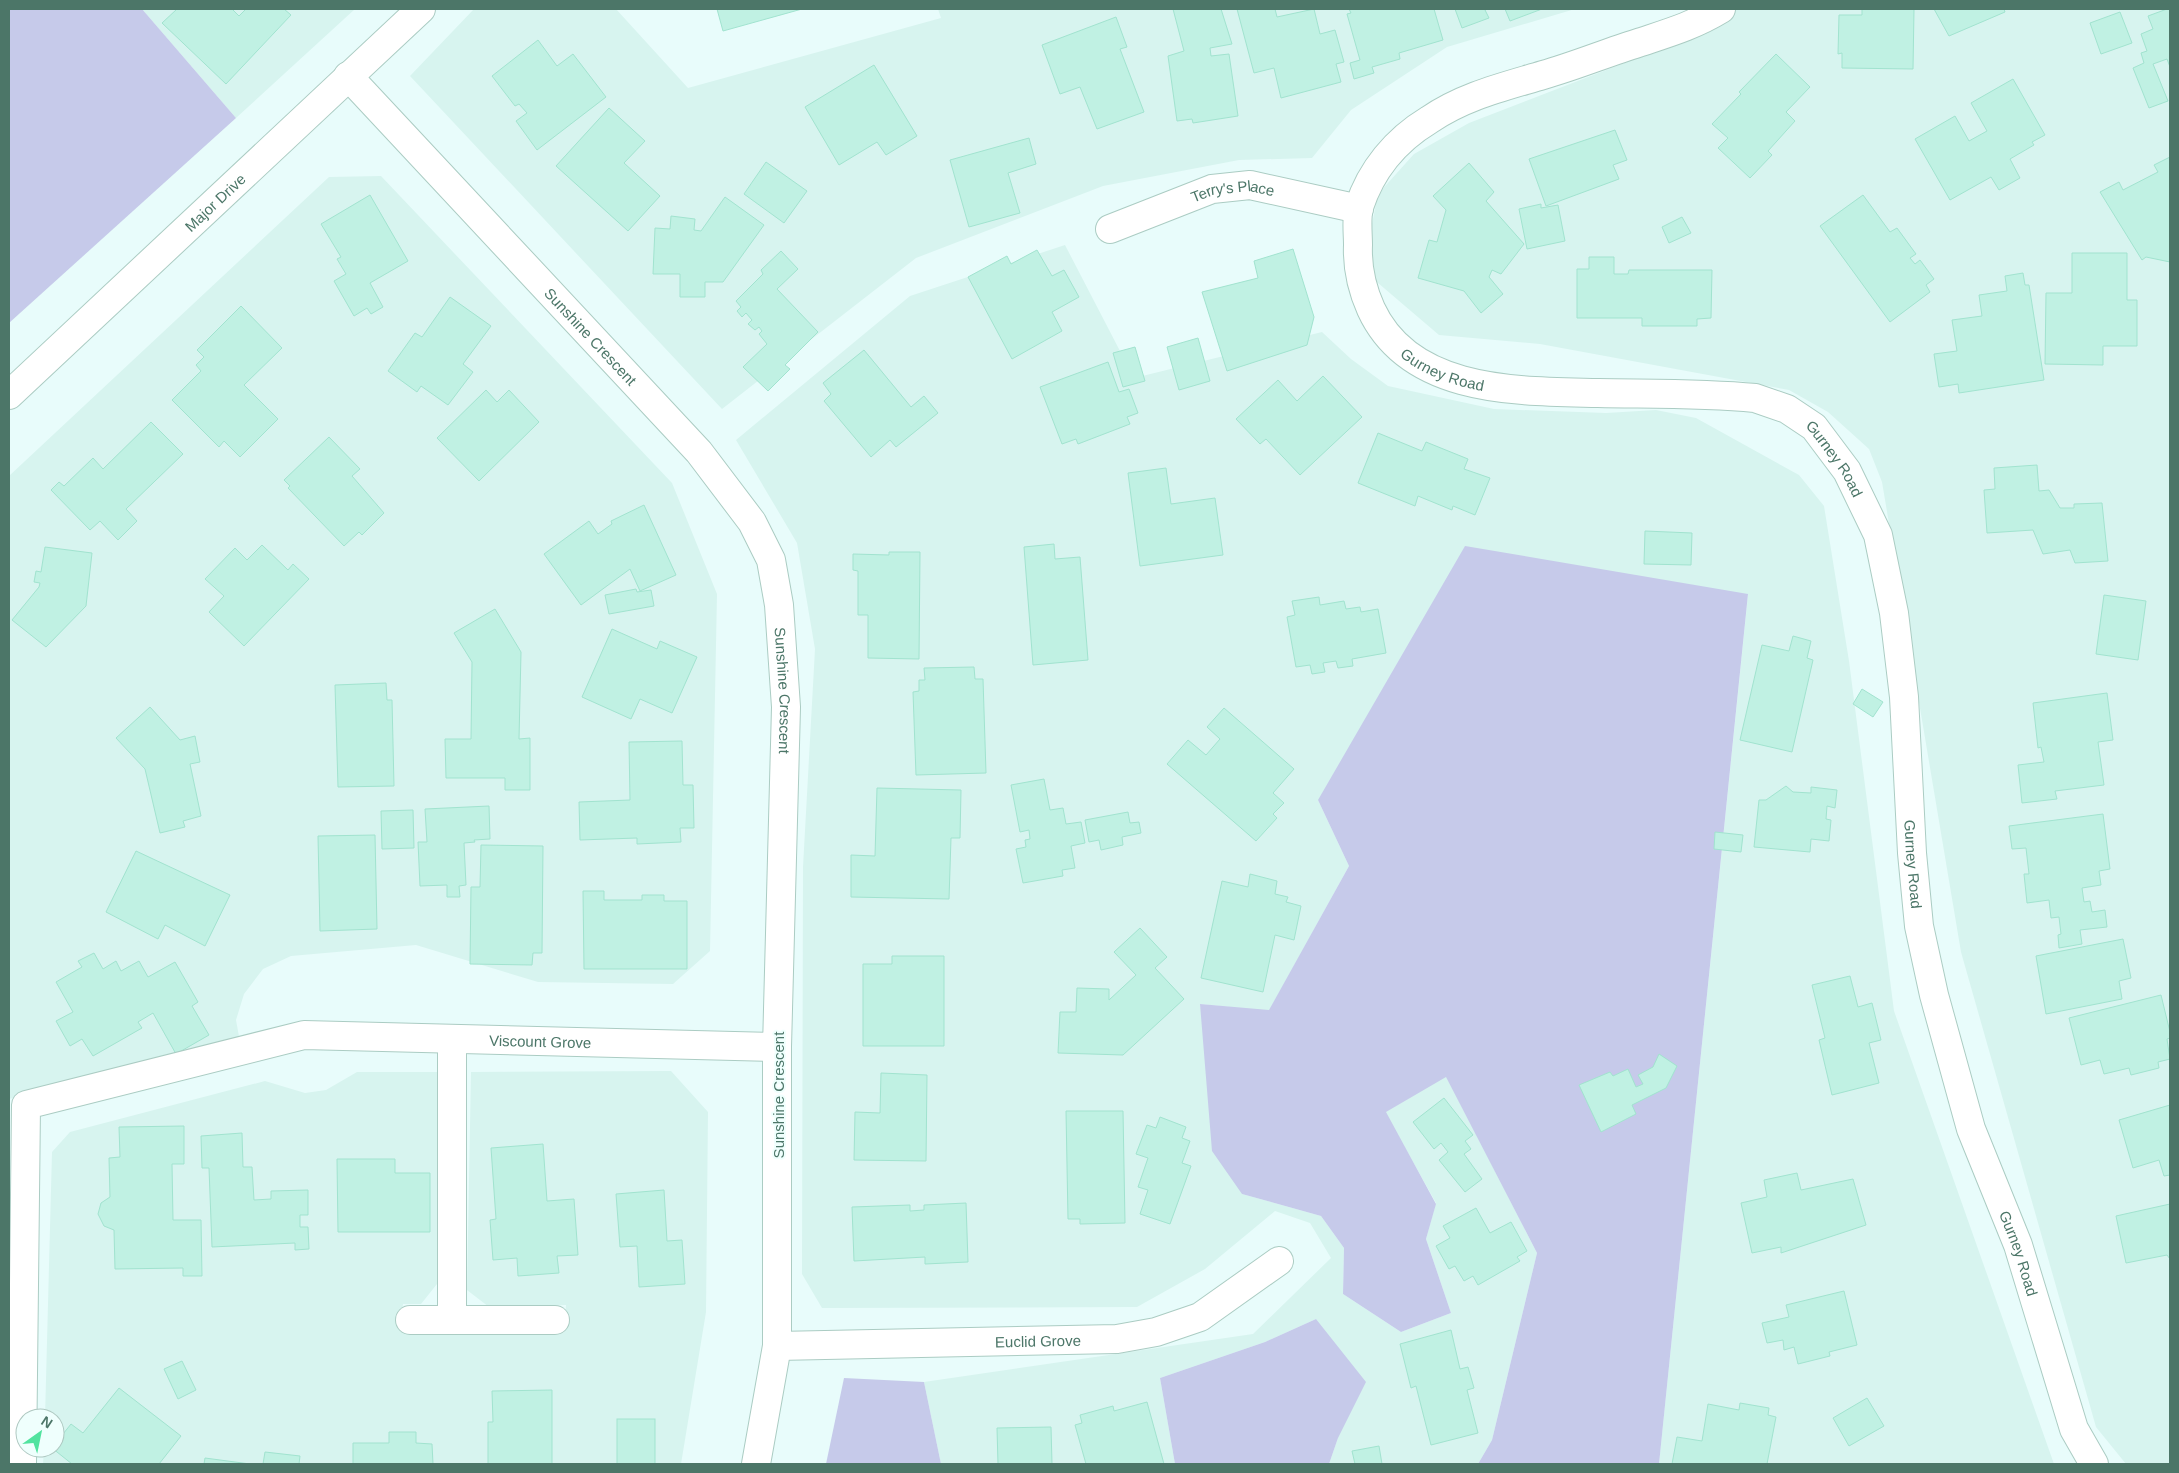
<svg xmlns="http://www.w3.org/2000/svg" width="2179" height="1473" font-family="Arial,sans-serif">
	<rect width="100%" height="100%" fill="#e8fcfb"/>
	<!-- residential -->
	<g fill="#d7f4ef">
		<polygon points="142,9 355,9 236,118"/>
		<polygon points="474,9 616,9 688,88 941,18 938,9 1575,9 1447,47 1351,110 1312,158 1239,160 1103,186 916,258 722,409 410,76"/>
		<polygon points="1737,9 2170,9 2170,1464 2126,1464 2096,1427 1961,952 1882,482 1869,449 1828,412 1789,390 1540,344 1439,335 1371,277 1365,259 1378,194 1414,154 1469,123 1715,28"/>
		<polygon points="381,176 672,483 717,594 710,951 673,984 538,982 416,945 291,956 263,969 244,994 236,1020 240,1042 9,1099 9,476 329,177"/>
		<polygon points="1065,245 1134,378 1322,332 1351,359 1388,386 1494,409 1606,413 1656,410 1696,418 1799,475 1824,506 1849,661 1894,1011 2054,1464 1659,1464 1748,595 1318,800 1349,866 1269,1011 1200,1004 1242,1194 1321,1216 1344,1248 1343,1294 1401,1332 1451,1313 1426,1239 1436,1203 1385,1112 1446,1076 1537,1253 1492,1440 1478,1464 1329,1464 1338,1438 1316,1319 1265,1342 1160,1378 1175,1464 941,1464 924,1382 1253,1334 1331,1258 1310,1223 1275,1211 1205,1269 1137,1307 822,1308 802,1274 803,867 815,649 797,543 736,440 910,296"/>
		<polygon points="671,1071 708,1112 706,1312 681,1464 43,1464 44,1448 55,1448 55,1418 45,1418 52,1152 70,1132 265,1081 305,1093 326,1090 357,1072 442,1072 437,1284 421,1304 403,1304 400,1328 564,1333 566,1305 489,1307 467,1290 471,1072"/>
	</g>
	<!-- green -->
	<g fill="#c6caea">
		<polygon points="9,9 142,9 236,118 9,323"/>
		<polygon points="1465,546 1748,594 1659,1464 1478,1464 1492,1440 1537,1253 1446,1077 1386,1112 1436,1204 1426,1239 1451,1313 1401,1332 1343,1294 1344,1248 1321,1216 1242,1194 1212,1151 1200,1004 1269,1010 1349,866 1318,800"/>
		<polygon points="1316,1319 1366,1382 1338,1438 1329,1464 1175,1464 1160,1378 1265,1342"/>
		<polygon points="844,1378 924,1382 941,1464 826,1464"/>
	</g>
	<!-- building -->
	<g fill="#c0f1e3" stroke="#a1e3cf">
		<polygon points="177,9 232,9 239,16 246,9 284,9 291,15 226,84 162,23"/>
		<polygon points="717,9 802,9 723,31"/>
		<polygon points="1173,9 1221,9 1232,44 1210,48 1211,56 1229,54 1238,116 1193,123 1192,119 1177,121 1168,56 1184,51"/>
		<polygon points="1237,9 1275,9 1277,17 1314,9 1320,34 1335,30 1344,62 1336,64 1341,82 1281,98 1274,68 1254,73"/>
		<polygon points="1349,9 1434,9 1443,40 1399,53 1400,59 1372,67 1374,73 1354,79 1350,63 1360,60 1347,14 1351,13"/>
		<polygon points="1455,9 1488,9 1485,10 1489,18 1462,28"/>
		<polygon points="1505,9 1542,9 1510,21"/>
		<polygon points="1862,9 1914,9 1913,69 1842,68 1842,53 1838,54 1839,15 1862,15"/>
		<polygon points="1934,9 2004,9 2005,12 1949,36"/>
		<polygon points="2167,9 2170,9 2170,67 2167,59 2153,64 2168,101 2149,108 2133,68 2144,63 2141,53 2147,51 2141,34 2153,29 2148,16"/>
		<polygon points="2120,12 2132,43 2101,54 2090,23"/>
		<polygon points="1116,17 1127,47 1120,49 1144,112 1097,129 1080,87 1060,94 1042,45"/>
		<polygon points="538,40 557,66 573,54 606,97 537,150 516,121 527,113 519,104 515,106 492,76"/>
		<polygon points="1776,54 1810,87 1786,112 1795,121 1768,151 1772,155 1750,178 1718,148 1728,138 1712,124 1741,94 1739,92"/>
		<polygon points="874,65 917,136 886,155 877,142 839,165 805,107"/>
		<polygon points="2013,79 2045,135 2032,142 2034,145 2010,159 2020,178 1999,190 1991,177 1950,200 1915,139 1955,116 1969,141 1987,131 1971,103"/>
		<polygon points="609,108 645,141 624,163 660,196 628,231 556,166"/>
		<polygon points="1615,130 1627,160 1613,165 1619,179 1546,206 1529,159"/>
		<polygon points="1029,138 1036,164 1008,173 1020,213 969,227 950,160"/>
		<polygon points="2170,157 2170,262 2146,257 2142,260 2100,192 2119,182 2123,190 2158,172 2154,165"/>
		<polygon points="766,162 807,191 784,223 744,194"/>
		<polygon points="1469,163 1494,192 1486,201 1524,244 1501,274 1492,270 1489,277 1503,294 1481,313 1464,291 1418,278 1429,240 1437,242 1446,210 1433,196"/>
		<polygon points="370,195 408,261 370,283 383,307 371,314 367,308 354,316 334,281 346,274 337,259 341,257 321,224"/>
		<polygon points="1863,195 1890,232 1897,228 1916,254 1910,258 1915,264 1920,260 1934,279 1926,285 1930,292 1890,322 1820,226"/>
		<polygon points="725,197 764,225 723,282 705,282 705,297 680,297 680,274 653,274 655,228 670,229 671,216 695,219 694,230 701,231"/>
		<polygon points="1541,204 1541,208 1558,205 1565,241 1527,249 1519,209"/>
		<polygon points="1682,217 1691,233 1669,243 1662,227"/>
		<polygon points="1293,249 1314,317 1307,345 1227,371 1202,292 1258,278 1254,261"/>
		<polygon points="1037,250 1052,276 1064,270 1079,297 1052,312 1062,331 1012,359 968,277 1007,256 1011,264"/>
		<polygon points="781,251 798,269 777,289 818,332 785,365 790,369 768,391 743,367 767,344 759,334 762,331 759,327 755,330 748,324 752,320 746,313 742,317 737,311 741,307 736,301 763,274 761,270"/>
		<polygon points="2072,253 2127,253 2127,300 2137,300 2137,346 2103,346 2103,365 2045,364 2046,293 2072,293"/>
		<polygon points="1589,257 1614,257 1614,274 1628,274 1629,270 1712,270 1711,318 1697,319 1697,326 1642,326 1642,318 1577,318 1577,269 1589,269"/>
		<polygon points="2023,273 2025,285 2029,285 2044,380 1959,393 1958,384 1939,387 1934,354 1957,351 1952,320 1982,316 1979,295 2007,291 2005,276"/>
		<polygon points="450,297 491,326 463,364 473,372 448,405 421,386 417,392 388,371 415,333 422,337"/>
		<polygon points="241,306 282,348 244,385 278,419 240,457 224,441 219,447 172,400 201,371 196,365 204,357 197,350"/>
		<polygon points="1198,338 1210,381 1179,390 1167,347"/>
		<polygon points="1135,347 1145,381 1123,387 1113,353"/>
		<polygon points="864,350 911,407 924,396 938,413 896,447 890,440 871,457 824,401 831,394 823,383"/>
		<polygon points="1108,362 1119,392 1129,389 1138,413 1127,417 1130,424 1078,444 1076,439 1062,444 1040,387"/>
		<polygon points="1323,376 1362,417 1300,475 1266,439 1260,444 1236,419 1278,380 1297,401"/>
		<polygon points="486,390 497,402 509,390 539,422 479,481 437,438"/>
		<polygon points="151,422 183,454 126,509 137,521 118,540 100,521 90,530 51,490 59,482 64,486 93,458 103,469"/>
		<polygon points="1378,433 1422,451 1426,442 1468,459 1464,469 1490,478 1475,515 1453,506 1452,510 1418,496 1415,506 1358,483"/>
		<polygon points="329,437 360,469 352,476 384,513 362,535 359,532 344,546 288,488 290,486 284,480"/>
		<polygon points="2037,465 2039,491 2049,490 2060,508 2074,508 2074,504 2102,503 2108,561 2075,563 2070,550 2043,554 2033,530 1987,533 1984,490 1995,489 1994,468"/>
		<polygon points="1166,468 1171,504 1215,498 1223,555 1140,566 1128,473"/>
		<polygon points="644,505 676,575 640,591 630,569 581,605 544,554 589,521 598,534 612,524 611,521"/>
		<polygon points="1645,531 1692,533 1691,565 1644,564"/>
		<polygon points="1054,544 1055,559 1080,557 1088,660 1033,665 1024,547"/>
		<polygon points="262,545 288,570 293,564 309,579 244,646 209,612 224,596 205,579 235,548 247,560"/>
		<polygon points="45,547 92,553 86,606 46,647 12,620 39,587 40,583 34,582 36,571 41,572"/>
		<polygon points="889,552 920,552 919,659 868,658 868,615 858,615 858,571 853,570 853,554 889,555"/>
		<polygon points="636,589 637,592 651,590 654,606 609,614 605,595"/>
		<polygon points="2104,595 2146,601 2138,660 2096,654"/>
		<polygon points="1319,597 1320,605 1344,601 1346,609 1360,607 1361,612 1378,609 1386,653 1352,659 1353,666 1338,668 1336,661 1323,663 1325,672 1312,674 1310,665 1296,667 1287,617 1295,615 1292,601"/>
		<polygon points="495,609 521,652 519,739 530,738 530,790 505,790 505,778 446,778 445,739 471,739 472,662 454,633"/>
		<polygon points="612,629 657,649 660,641 697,657 672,713 640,699 631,719 582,697"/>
		<polygon points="1793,636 1811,641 1807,658 1813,660 1792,752 1740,740 1762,645 1789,651"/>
		<polygon points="974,667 975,679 983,679 986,773 916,775 913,692 919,691 919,680 925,680 924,668"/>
		<polygon points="386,683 387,700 392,700 394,786 338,787 335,685"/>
		<polygon points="1862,689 1883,702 1873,717 1853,704"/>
		<polygon points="2107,693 2113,740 2098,742 2104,785 2055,791 2057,799 2022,803 2018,765 2044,762 2041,747 2038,748 2033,703"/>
		<polygon points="150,707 180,740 195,736 200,762 190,764 201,816 183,821 185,827 160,833 145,769 116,738"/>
		<polygon points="1224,708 1294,769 1273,793 1284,803 1273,814 1277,818 1256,841 1167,764 1188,740 1206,755 1220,739 1207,727"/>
		<polygon points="682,741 683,785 693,785 694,828 680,828 681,842 637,844 637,838 580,840 579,802 630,800 629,742"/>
		<polygon points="1044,779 1050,810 1063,808 1066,824 1081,822 1085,843 1071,846 1075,868 1062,870 1063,876 1023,883 1016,849 1026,847 1025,840 1030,839 1029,830 1020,832 1011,785"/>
		<polygon points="1786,786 1793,792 1811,793 1811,787 1837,790 1835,808 1827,806 1826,819 1831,820 1829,841 1811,839 1810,852 1754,847 1759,800 1766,800"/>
		<polygon points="877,788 961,790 960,838 951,838 949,899 851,897 851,855 875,856"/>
		<polygon points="489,806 490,839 474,840 475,842 464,843 466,885 459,886 460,897 447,897 447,885 420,886 418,842 427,842 425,809"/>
		<polygon points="413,810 414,848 382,849 381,811"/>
		<polygon points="1128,812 1130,823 1139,822 1141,833 1122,837 1123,845 1101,850 1099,840 1089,842 1085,820"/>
		<polygon points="2103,814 2110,869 2099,871 2101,885 2082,888 2084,902 2090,901 2092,912 2105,910 2107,927 2080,930 2082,944 2059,948 2058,935 2061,934 2059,917 2051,918 2049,900 2027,903 2024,874 2029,874 2026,848 2012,849 2009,826"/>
		<polygon points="1715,832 1743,835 1741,852 1714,849"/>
		<polygon points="375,835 377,929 320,931 318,836"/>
		<polygon points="481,845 543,846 542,953 533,953 532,965 470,964 471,887 480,887"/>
		<polygon points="136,851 230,895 205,946 165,925 158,939 106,912"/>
		<polygon points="1250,874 1277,881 1275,894 1288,897 1286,902 1301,906 1294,940 1275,935 1263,992 1201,978 1222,881 1248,887"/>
		<polygon points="583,891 604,891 604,900 642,900 642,895 664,895 664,901 687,901 687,969 584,969"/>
		<polygon points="1140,928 1167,957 1155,968 1184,999 1123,1055 1058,1053 1060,1012 1076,1012 1077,988 1109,989 1109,1000 1136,975 1114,952"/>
		<polygon points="2123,939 2131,978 2119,981 2122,999 2046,1014 2036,956"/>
		<polygon points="94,953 103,969 116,961 121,971 139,961 148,977 175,962 198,1002 192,1006 209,1035 176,1054 153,1013 138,1022 142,1028 93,1056 82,1039 70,1046 56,1021 73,1012 56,982 82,967 78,961"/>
		<polygon points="892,956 944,956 944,1046 863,1046 863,964 892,964"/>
		<polygon points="1850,976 1858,1007 1872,1003 1881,1040 1869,1043 1879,1083 1832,1095 1819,1040 1825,1038 1812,985"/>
		<polygon points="2161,995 2170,1032 2170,1038 2167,1039 2170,1059 2158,1062 2159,1068 2131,1075 2129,1068 2104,1074 2100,1060 2081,1065 2069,1018"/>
		<polygon points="1659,1054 1677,1066 1666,1088 1632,1105 1636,1114 1601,1132 1579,1085 1610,1072 1613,1076 1628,1069 1636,1087 1643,1084 1638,1075 1653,1067"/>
		<polygon points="881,1073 927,1075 926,1161 854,1160 855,1112 880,1113"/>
		<polygon points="1444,1098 1473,1135 1465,1141 1471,1149 1464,1154 1482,1179 1465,1192 1439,1160 1448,1152 1441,1143 1434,1149 1413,1122"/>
		<polygon points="2170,1105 2170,1175 2164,1176 2159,1160 2133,1168 2119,1120"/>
		<polygon points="1066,1111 1123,1111 1125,1223 1080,1224 1080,1219 1068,1219"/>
		<polygon points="1160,1117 1186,1127 1182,1138 1190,1141 1182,1163 1191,1166 1170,1224 1140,1214 1148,1190 1138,1187 1148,1158 1136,1154 1147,1125 1156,1128"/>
		<polygon points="184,1126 184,1164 172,1164 173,1220 201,1220 202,1276 183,1276 183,1268 115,1269 114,1230 104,1226 98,1214 101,1203 110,1197 109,1158 120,1157 119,1127"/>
		<polygon points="242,1133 243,1167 252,1167 254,1200 271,1199 271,1191 308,1190 308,1215 300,1215 300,1227 308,1227 309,1249 295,1250 295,1243 212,1247 209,1168 202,1168 201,1136"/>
		<polygon points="543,1144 547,1201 574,1199 578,1255 557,1256 559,1273 518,1276 517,1258 493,1260 490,1220 496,1219 491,1148"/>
		<polygon points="337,1159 395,1159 395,1173 430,1173 430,1232 338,1232"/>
		<polygon points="1797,1173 1801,1190 1853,1179 1866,1225 1781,1253 1781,1247 1752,1253 1741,1203 1767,1197 1764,1180"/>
		<polygon points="664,1190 667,1241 682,1240 685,1284 639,1287 637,1246 620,1247 616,1194"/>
		<polygon points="966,1203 968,1262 925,1264 925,1257 854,1261 852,1207 910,1205 910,1211 924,1210 924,1205"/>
		<polygon points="2170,1204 2170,1259 2167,1255 2126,1263 2116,1216"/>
		<polygon points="1476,1208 1490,1233 1511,1222 1527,1251 1517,1257 1520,1261 1478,1285 1473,1276 1464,1281 1455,1266 1449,1269 1436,1246 1450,1238 1443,1226"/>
		<polygon points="1844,1291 1857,1345 1829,1352 1830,1356 1798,1364 1794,1347 1784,1350 1783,1340 1767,1343 1762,1323 1789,1317 1786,1305"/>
		<polygon points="1451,1330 1460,1369 1468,1367 1474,1388 1467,1390 1478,1433 1431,1445 1416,1386 1411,1388 1400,1344"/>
		<polygon points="182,1361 196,1390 178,1399 164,1369"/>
		<polygon points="119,1388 181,1436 159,1464 72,1464 52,1448 55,1448 55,1444 71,1424 83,1433"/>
		<polygon points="552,1390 552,1464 488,1464 488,1422 493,1422 492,1391"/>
		<polygon points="1867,1398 1884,1426 1849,1446 1833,1418"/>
		<polygon points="1147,1402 1164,1464 1086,1464 1075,1425 1082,1423 1080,1415 1113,1406 1114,1411"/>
		<polygon points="1740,1403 1769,1408 1768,1415 1776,1417 1767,1464 1672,1464 1677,1437 1702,1441 1708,1404 1739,1410"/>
		<rect x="617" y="1419" width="38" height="45"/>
		<polygon points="1051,1427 1052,1464 998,1464 997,1428"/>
		<polygon points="389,1432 416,1432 416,1443 432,1444 433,1464 353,1464 353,1443 389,1443"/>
		<polygon points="1379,1446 1382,1464 1355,1464 1352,1451"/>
		<polygon points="265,1452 300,1456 299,1464 263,1464"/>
		<polygon points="205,1458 250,1464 204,1464"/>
	</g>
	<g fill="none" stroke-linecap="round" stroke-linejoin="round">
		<!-- minor casing -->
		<g stroke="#abccc3" stroke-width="30">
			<g id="minor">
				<path id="s1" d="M 1721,9 C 1693,26 1668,33 1638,43 C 1606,53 1575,66 1543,75 C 1503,87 1464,96 1429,120 C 1396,140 1371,170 1359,207 C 1356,218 1358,234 1358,245 C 1357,268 1362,289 1371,309 C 1410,394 1519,391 1598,393 C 1650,394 1703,393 1755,398 L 1787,409 L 1814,427 L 1847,471 L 1878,535 L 1894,613 L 1904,697 L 1912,853 L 1919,926 L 1934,995 L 1971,1129 L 2018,1245 L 2074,1429 L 2094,1464"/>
				<path id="s2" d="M 348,76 L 699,452 L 752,522 L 771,560 L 779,605 L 786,707 L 777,1047 L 777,1346 L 756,1464"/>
				<path id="s3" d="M 1110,229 L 1212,189 L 1250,185 L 1359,209"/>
				<path id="s4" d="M 9,395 L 421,9"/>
				<polyline points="410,1320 555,1320"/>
				<polyline points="452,1320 452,1039"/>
				<path id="s5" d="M 777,1346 L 1117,1339 L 1156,1332 L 1200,1317 L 1279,1261"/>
				<path id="s6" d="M 22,1464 L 26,1105 L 304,1035 L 777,1047"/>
			</g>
		</g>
		<!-- minor -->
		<use href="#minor" stroke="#fff" stroke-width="28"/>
	</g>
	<g text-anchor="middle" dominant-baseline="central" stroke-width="4" stroke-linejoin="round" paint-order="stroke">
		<!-- street labels -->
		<g font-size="15" fill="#4c7668" stroke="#effffd">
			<text stroke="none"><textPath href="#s3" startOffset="130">Terry's Place</textPath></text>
			<text stroke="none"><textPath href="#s4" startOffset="282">Major Drive</textPath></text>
			<text stroke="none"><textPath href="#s2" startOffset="356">Sunshine Crescent</textPath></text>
			<text stroke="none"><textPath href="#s1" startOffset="629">Gurney Road</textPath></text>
			<text stroke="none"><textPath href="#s1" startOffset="1049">Gurney Road</textPath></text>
			<text stroke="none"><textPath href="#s2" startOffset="776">Sunshine Crescent</textPath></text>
			<text stroke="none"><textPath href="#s1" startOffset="1469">Gurney Road</textPath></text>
			<text stroke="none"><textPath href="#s6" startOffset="882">Viscount Grove</textPath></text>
			<text transform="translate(778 1095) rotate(-90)">Sunshine Crescent</text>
			<text stroke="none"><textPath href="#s1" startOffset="1874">Gurney Road</textPath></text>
			<text stroke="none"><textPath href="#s5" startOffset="261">Euclid Grove</textPath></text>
		</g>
	</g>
	<!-- border -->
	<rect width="2179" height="1473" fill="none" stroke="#4c7668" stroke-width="20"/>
	<!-- north arrow -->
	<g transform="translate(40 1433) rotate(33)"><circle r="24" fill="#effffd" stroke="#aec8c1"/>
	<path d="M0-4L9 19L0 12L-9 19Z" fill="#51e39f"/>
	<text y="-8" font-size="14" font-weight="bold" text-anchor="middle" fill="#4c7668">N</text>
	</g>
</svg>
